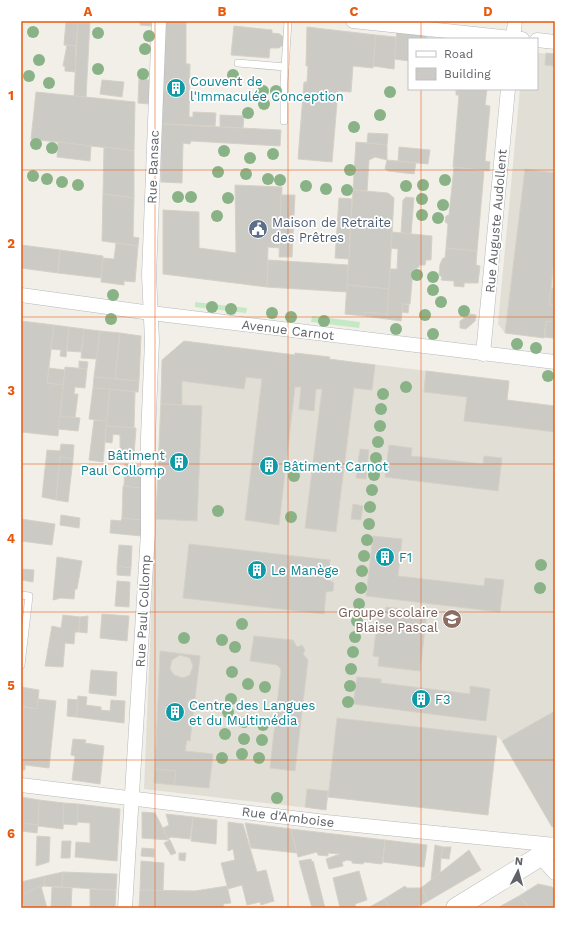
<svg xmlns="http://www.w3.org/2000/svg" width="576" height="929" font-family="'Work Sans',sans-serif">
	<rect width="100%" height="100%" fill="#f1efe8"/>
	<!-- education -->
	<g fill="#e1ded6">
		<polygon points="537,53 555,54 555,339 505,333 498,324 520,89 537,89"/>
		<polygon points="184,341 294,355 295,353 330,357 330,359 509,381 507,400 555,406 555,826 552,827 502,741 497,736 337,718 326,810 144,789 162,360"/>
	</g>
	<!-- green -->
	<g fill="#c5e8c5">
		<polygon points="195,302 247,308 246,313 195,307"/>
		<polygon points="312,316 360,322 359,328 311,322"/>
	</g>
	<!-- building -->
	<g fill="#cccac5" stroke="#d6d1c6" fill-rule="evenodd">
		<polygon points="66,21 78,21 76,46 64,45"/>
		<polygon points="78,21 90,21 86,97 74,96"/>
		<polygon points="140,21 152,21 152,26 140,25"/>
		<polygon points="164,21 186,21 186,64 190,64 189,117 193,117 193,112 216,113 215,126 162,124"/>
		<polygon points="234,26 272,30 272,33 280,34 284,38 284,44 279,48 270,48 269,58 231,55"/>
		<polygon points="307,27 376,35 373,68 353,66 351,92 338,91 332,162 298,159 304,82 307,82 308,66 306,66"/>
		<polygon points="397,30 427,34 426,39 409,39 409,61 394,59"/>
		<polygon points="376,35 396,37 394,69 373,66"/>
		<polygon points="67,45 76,46 75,72 65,71 65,66 63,66"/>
		<polygon points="546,53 555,54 555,66 545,65"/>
		<polygon points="139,79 150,80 149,104 138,103"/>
		<polygon points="102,80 124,82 122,97 100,94"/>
		<polygon points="456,89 487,89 485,105 490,106 485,161 490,162 489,171 453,167 459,95 456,95"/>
		<polygon points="36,92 135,102 134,151 31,139"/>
		<polygon points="220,115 244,116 243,128 220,127"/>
		<polygon points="162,124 281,130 280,146 191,141 190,144 183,143 182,183 161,182"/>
		<polygon points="368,133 388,134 387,145 367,143"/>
		<polygon points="58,142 91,146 90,161 57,157"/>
		<polygon points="356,142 387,145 387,160 375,157 369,160 367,191 353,190"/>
		<polygon points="104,147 134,151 134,198 103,194"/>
		<polygon points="399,147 430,150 428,164 398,161"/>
		<polygon points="387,160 416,163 414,174 388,171 385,169"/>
		<polygon points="454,167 484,171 477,251 446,248 448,224 445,222 446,216 449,215"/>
		<polygon points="525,169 555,173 555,252 549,305 555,305 555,322 546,321 544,338 505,333"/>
		<polygon points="235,185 282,187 280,248 268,247 267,287 163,274 163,210 199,212 199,248 236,253"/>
		<polygon points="353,190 388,193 394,198 389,289 347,285"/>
		<polygon points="103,194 134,198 133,237 139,238 138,246 102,241"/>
		<polygon points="281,195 295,195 292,257 279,257"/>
		<polygon points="406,197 414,198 411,234 401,233 403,200"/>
		<polygon points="339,198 352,199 349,259 335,258"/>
		<polygon points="392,232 432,236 431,260 426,260 425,265 419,265 419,267 413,270 410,304 403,304 401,321 387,319 390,269 397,269 398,249 391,248"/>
		<polygon points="116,243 138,246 135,282 124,281 124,285 101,282 103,258 114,259"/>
		<polygon points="21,245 60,250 58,273 21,268"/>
		<polygon points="446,248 477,251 476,265 480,266 478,283 464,283 464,287 454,286 454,281 441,280 442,277 439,275 440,264 443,258 445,258"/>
		<polygon points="60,250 103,256 101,278 58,273"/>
		<polygon points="268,260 348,265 347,292 267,287"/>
		<polygon points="347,285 389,289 387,314 365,312 364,316 345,314"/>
		<polygon points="551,288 555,288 555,305 549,305"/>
		<polygon points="403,304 409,305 408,313 402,312"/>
		<polygon points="365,312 387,314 387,319 364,316"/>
		<polygon points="470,314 476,315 475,321 466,329 460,328 460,321"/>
		<polygon points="21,321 54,325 47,383 63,385 58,436 21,432"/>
		<polygon points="546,321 555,322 555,338 545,337"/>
		<polygon points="54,325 69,327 66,357 60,356 61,350 51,349"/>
		<polygon points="69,327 84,329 81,352 67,351"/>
		<polygon points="84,329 100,331 97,359 81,358"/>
		<polygon points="100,331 120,333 115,379 94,377"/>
		<polygon points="120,333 141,336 139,381 115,379"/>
		<polygon points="184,341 295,355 295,353 330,357 329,359 375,365 372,390 354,388 336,532 305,528 322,389 316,389 314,411 299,409 301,387 295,387 279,525 245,520 262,379 246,377 244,389 182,381 182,405 161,404 162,360"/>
		<polygon points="79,361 88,362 87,369 79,368"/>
		<polygon points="65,367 87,369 85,388 75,387 74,394 78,394 75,418 60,416"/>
		<polygon points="49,368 65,370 63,385 47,383"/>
		<polygon points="426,371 509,381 507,400 555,406 555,432 464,421 467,397 424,392"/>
		<polygon points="94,377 139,381 138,392 93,388"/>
		<polygon points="93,388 110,389 107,421 89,419"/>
		<polygon points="110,389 135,392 134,428 106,426"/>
		<polygon points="161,404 202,406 197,521 156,519"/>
		<polygon points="60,416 80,418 78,431 58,429"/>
		<polygon points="94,420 107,421 103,462 89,460"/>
		<polygon points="106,426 136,428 134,455 120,454 120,435 113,434 112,443 105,442"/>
		<polygon points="61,444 74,445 73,459 60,457 56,500 42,497 47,450 60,451"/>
		<polygon points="389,445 412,448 411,456 483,464 484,456 502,458 498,491 385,477"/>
		<polygon points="360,449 369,450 366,479 356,478"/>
		<polygon points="60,457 73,459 68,502 56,500"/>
		<polygon points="125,464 141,466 141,488 124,486"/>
		<polygon points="123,486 141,488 141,520 122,518"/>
		<polygon points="353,504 363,506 361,520 351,519"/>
		<polygon points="61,515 80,518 79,528 60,525"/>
		<polygon points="122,518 141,520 142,536 110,533 111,520 121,521"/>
		<polygon points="21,519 55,524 52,545 21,541"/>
		<polygon points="373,536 402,539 398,576 484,586 485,578 504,580 500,612 366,596"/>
		<polygon points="189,544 330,560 328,580 331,581 334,583 333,591 326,592 324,614 183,598"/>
		<polygon points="119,545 132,546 131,568 117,566"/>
		<polygon points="57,557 82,561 77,589 75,589 74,599 61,598 53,600"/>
		<polygon points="117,566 131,568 130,576 117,575"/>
		<polygon points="22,569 34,570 33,582 21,580"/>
		<polygon points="117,581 130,582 129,607 115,606"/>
		<polygon points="386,607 427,612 420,671 378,666 379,657 373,656 378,615 385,616"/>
		<polygon points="102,614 129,616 127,641 100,638"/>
		<polygon points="63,615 80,617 79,632 75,632 74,644 65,643 63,667 45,666 52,626 61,628"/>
		<polygon points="88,616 87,633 79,632 80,617"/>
		<polygon points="254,636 293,640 297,647 302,645 305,650 303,654 308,660 295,771 270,768 281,669 277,665 250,661"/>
		<path d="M 160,651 L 200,656 L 190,741 L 187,740 L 185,751 L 213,754 L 209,788 L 174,785 L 176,771 L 155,769 ZM 180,655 L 190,658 L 193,666 L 190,675 L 183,678 L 174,675 L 170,669 L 172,660 Z"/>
		<polygon points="91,670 117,672 116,696 89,693"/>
		<polygon points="357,677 381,679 381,683 470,694 470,686 490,689 486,721 353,704"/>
		<polygon points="21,687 39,690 37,709 21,706"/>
		<polygon points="78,696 87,697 86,705 101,707 101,710 110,711 111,700 125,701 124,723 76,717"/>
		<polygon points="38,699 56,701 49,768 25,765 25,770 21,770 23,707 37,709"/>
		<polygon points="68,699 78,700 76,717 67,716"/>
		<polygon points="555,711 555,826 552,827 502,741"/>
		<polygon points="337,718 497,736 488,815 328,797"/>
		<polygon points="73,739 86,740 85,743 104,746 100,784 72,780 75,756 71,755"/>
		<polygon points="155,769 176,771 174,785 154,783"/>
		<polygon points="307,789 328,791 326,810 305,807"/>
		<polygon points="21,797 39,800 38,825 21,823"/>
		<polygon points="39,800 64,803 63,829 38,826"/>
		<polygon points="64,803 78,804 77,825 63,824"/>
		<polygon points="78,804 120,809 117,861 75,857 76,842 90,843 90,823 77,822"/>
		<polygon points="142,812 155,813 169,840 142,838"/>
		<polygon points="166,814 193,817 190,839 171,837 168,839 163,828 169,825"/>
		<polygon points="193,817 217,820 216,844 191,841"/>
		<polygon points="228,822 243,824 257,872 266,870 274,901 261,905 260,902 247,905 242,885 228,889 221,863 235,860 233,849 228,851"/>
		<polygon points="21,823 38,825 37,833 21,831"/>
		<polygon points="245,823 291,829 297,853 251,848"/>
		<polygon points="291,829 385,840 382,864 364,862 363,864 352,863 352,861 347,860 342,862 343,866 329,869 326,859 340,854 328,853 328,856 318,855 317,852 298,857"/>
		<polygon points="37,836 50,837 49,862 36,866"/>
		<polygon points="170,840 176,853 171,855 164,843"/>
		<polygon points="385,840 427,845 424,867 383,862"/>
		<polygon points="62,841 71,841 70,858 61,858"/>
		<polygon points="435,845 443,847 441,858 440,874 431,880"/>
		<polygon points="443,847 451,847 449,859 441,858"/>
		<polygon points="142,848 154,849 154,857 141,856"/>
		<polygon points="469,850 481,870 428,901 421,888"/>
		<polygon points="179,853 186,853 185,861 179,860"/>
		<polygon points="311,859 312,862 313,861 325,908 312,908 299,861"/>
		<polygon points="141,861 164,863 163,891 140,890"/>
		<polygon points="359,871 367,900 355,904 356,907 354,908 340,908 333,878"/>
		<polygon points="63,872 62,887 44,886 45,876"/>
		<polygon points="63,872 117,874 116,890 62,887"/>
		<polygon points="45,876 44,886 21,895 21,882"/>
		<polygon points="538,884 552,887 555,890 555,908 530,908 519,896"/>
		<polygon points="41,886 47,908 24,908 21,895"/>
		<polygon points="227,886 231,903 223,904 224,908 139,908 140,890 195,891"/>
		<polygon points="405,886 407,888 421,888 428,901 415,908 390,908 384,899"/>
		<polygon points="52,887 72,888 71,908 51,908"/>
		<polygon points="90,889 116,890 115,908 90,908"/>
		<polygon points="519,896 530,908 498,908 501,906"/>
		<polygon points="384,899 390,908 368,908"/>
	</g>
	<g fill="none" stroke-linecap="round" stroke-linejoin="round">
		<!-- service casing -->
		<g stroke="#b5b8bc" stroke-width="8">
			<g id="service">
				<polyline points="238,63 285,67"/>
				<polyline points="284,121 284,83 288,21"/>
				<polyline points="21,595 29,596 21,665"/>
			</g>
		</g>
		<!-- minor casing -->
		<g stroke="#b5b8bc" stroke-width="15">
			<g id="minor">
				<polyline points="353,21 522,39"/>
				<polyline points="513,39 515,21"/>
				<polyline points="537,40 555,42"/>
				<polyline points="21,295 151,313 555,362"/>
				<polyline points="483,354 508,89"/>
				<polyline points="21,785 326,822 555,845"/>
				<polyline points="540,856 555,873"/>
				<polyline points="125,908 148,533 148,437 152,341 149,275 159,21"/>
			</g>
		</g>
		<!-- secondary casing -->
		<g stroke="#b6babf" stroke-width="21">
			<polyline id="secondary" points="456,908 555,847"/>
		</g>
		<!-- service -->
		<use href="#service" stroke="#fff" stroke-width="7"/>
		<!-- minor -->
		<use href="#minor" stroke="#fff" stroke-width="14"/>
		<!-- secondary -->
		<use href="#secondary" stroke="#fff" stroke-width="20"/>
	</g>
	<!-- trees -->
	<g fill="#89b387">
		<circle cx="33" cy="32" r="6"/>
		<circle cx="98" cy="33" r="6"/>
		<circle cx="149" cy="36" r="6"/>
		<circle cx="145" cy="49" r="6"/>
		<circle cx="39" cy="60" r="6"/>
		<circle cx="98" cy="69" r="6"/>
		<circle cx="143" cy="74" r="6"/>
		<circle cx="233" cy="75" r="6"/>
		<circle cx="29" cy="76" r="6"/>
		<circle cx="49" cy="83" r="6"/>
		<circle cx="263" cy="91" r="6"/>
		<circle cx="276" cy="91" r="6"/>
		<circle cx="390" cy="92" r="6"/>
		<circle cx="264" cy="104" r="6"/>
		<circle cx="248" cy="113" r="6"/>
		<circle cx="380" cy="115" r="6"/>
		<circle cx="354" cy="127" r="6"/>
		<circle cx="36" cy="144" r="6"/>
		<circle cx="52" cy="148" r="6"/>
		<circle cx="224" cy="151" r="6"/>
		<circle cx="273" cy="154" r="6"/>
		<circle cx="250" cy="158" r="6"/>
		<circle cx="350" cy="170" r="6"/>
		<circle cx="218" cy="172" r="6"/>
		<circle cx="246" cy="174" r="6"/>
		<circle cx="33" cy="176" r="6"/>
		<circle cx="47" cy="179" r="6"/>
		<circle cx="268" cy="179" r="6"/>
		<circle cx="280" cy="180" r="6"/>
		<circle cx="445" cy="180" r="6"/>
		<circle cx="62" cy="182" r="6"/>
		<circle cx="78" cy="185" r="6"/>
		<circle cx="423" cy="185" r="6"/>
		<circle cx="306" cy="186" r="6"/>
		<circle cx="406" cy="186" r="6"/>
		<circle cx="326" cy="189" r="6"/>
		<circle cx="347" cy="190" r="6"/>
		<circle cx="178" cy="197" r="6"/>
		<circle cx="191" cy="197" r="6"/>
		<circle cx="228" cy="198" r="6"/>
		<circle cx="422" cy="199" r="6"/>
		<circle cx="443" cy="205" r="6"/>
		<circle cx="422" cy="215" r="6"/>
		<circle cx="217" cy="216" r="6"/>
		<circle cx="438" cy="218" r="6"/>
		<circle cx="417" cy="275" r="6"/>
		<circle cx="433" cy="277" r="6"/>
		<circle cx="433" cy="290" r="6"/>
		<circle cx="113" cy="295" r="6"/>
		<circle cx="441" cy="302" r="6"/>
		<circle cx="212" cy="307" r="6"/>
		<circle cx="231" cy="309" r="6"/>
		<circle cx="464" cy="311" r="6"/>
		<circle cx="272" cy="313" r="6"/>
		<circle cx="425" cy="315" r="6"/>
		<circle cx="291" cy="317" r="6"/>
		<circle cx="111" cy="319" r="6"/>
		<circle cx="324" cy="321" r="6"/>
		<circle cx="396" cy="329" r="6"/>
		<circle cx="433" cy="334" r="6"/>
		<circle cx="517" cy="344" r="6"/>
		<circle cx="536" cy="348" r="6"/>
		<circle cx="548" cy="376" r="6"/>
		<circle cx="406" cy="387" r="6"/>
		<circle cx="383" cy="394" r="6"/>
		<circle cx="381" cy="409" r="6"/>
		<circle cx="380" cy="426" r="6"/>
		<circle cx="378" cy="442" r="6"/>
		<circle cx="376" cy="458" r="6"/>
		<circle cx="374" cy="475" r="6"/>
		<circle cx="294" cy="476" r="6"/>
		<circle cx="372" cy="490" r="6"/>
		<circle cx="370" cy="507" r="6"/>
		<circle cx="218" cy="511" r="6"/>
		<circle cx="291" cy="517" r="6"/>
		<circle cx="369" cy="524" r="6"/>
		<circle cx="367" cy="540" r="6"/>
		<circle cx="364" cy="556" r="6"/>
		<circle cx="541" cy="565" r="6"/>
		<circle cx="362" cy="571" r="6"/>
		<circle cx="361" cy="588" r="6"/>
		<circle cx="540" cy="588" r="6"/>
		<circle cx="359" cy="604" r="6"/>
		<circle cx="357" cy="621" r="6"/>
		<circle cx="242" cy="624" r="6"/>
		<circle cx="355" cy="637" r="6"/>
		<circle cx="184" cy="638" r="6"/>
		<circle cx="222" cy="640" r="6"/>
		<circle cx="235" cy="647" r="6"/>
		<circle cx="353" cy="652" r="6"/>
		<circle cx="351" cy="669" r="6"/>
		<circle cx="232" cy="672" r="6"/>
		<circle cx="248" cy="684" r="6"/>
		<circle cx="350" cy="686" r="6"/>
		<circle cx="265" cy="687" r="6"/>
		<circle cx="231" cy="699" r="6"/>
		<circle cx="348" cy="702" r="6"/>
		<circle cx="228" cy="712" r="6"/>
		<circle cx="244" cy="722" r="6"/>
		<circle cx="263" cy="725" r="6"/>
		<circle cx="225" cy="734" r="6"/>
		<circle cx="244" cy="739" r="6"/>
		<circle cx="262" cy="740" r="6"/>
		<circle cx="242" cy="754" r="6"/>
		<circle cx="222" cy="758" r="6"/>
		<circle cx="259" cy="758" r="6"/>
		<circle cx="277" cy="798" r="6"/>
	</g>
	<!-- grid -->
	<path fill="none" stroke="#e8590c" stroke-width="1" stroke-opacity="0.55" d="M 155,21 L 155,908M 288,21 L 288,908M 421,21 L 421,39M 421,89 L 421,908M 21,170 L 555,170M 21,317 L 555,317M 21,464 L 555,464M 21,612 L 555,612M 21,760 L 555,760"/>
	<!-- icons -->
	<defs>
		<g id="building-disc" transform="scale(1)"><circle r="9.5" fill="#0f9aa8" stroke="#fff"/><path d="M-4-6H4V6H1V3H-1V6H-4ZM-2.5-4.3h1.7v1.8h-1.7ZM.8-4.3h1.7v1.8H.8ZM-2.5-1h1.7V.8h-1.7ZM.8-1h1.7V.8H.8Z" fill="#fff"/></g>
		<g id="civic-disc" transform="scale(1)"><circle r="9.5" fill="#5c6f8a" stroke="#fff"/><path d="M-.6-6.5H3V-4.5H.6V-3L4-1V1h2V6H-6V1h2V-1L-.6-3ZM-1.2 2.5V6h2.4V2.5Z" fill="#fff"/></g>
		<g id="school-disc" transform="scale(1)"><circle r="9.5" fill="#8d6e63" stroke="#fff"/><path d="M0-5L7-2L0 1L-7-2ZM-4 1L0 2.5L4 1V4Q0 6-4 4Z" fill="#fff"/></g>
	</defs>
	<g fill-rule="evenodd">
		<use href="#building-disc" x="176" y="88"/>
		<use href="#civic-disc" x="258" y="229"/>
		<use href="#building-disc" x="179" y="462"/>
		<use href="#building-disc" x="269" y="466"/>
		<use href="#building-disc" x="385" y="557"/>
		<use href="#building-disc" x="257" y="570"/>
		<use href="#school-disc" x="452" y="619"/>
		<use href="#building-disc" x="421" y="699"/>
		<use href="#building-disc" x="175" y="712"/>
	</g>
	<g text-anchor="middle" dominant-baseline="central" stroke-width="3.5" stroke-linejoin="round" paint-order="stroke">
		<!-- culture labels -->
		<g font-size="13" fill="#0d838f" stroke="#fff" text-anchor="start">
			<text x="190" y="81">Couvent de<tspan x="190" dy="15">l'Immaculée Conception</tspan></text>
			<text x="165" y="455" text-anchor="end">Bâtiment<tspan x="165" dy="15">Paul Collomp</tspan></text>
			<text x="283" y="466">Bâtiment Carnot</text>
			<text x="399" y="557">F1</text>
			<text x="271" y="570">Le Manège</text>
			<text x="435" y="699">F3</text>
			<text x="189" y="705">Centre des Langues<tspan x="189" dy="15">et du Multimédia</tspan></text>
		</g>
		<!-- street labels -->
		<g font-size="13" fill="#5f6368" stroke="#fff">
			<text transform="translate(153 167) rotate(-88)">Rue Bansac</text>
			<text transform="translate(496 221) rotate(-85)">Rue Auguste Audollent</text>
			<text transform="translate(288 330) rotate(7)">Avenue Carnot</text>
			<text transform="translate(143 611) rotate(-87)">Rue Paul Collomp</text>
			<text transform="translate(288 817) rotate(7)">Rue d'Amboise</text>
		</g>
		<!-- service labels -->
		<g font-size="13" fill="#4e5e75" stroke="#fff" text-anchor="start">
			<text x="272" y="222">Maison de Retraite<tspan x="272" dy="15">des Prêtres</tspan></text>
		</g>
		<!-- education labels -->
		<g font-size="13" fill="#785e54" stroke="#fff" text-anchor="end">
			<text x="438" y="612">Groupe scolaire<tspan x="438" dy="15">Blaise Pascal</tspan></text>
		</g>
	</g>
	<!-- border -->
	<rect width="576" height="929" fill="none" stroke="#ffffff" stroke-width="44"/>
	<!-- legend -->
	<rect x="408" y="38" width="130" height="52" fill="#ffffff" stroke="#bfc1c3"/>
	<rect x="416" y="51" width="20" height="6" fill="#ffffff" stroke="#bfc1c3"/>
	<text x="444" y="58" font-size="12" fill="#5f6368">Road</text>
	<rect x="416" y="68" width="20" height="12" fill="#cccac5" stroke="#bfc1c3"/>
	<text x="444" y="78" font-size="12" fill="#5f6368">Building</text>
	<!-- north arrow -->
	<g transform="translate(518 871) rotate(6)" stroke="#ffffff" stroke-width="3" paint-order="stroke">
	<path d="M0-3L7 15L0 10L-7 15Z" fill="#5f6368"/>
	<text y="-6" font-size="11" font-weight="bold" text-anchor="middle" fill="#5f6368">N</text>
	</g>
	<rect x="22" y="22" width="532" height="885" fill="none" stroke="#e8590c" stroke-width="1.5"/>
	<g font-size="13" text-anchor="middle" font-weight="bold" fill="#e8590c">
		<text x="88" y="16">A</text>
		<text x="222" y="16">B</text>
		<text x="354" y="16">C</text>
		<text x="488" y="16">D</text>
		<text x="11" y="100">1</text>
		<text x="11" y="248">2</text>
		<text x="11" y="395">3</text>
		<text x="11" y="543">4</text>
		<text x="11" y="690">5</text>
		<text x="11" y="838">6</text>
	</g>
</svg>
